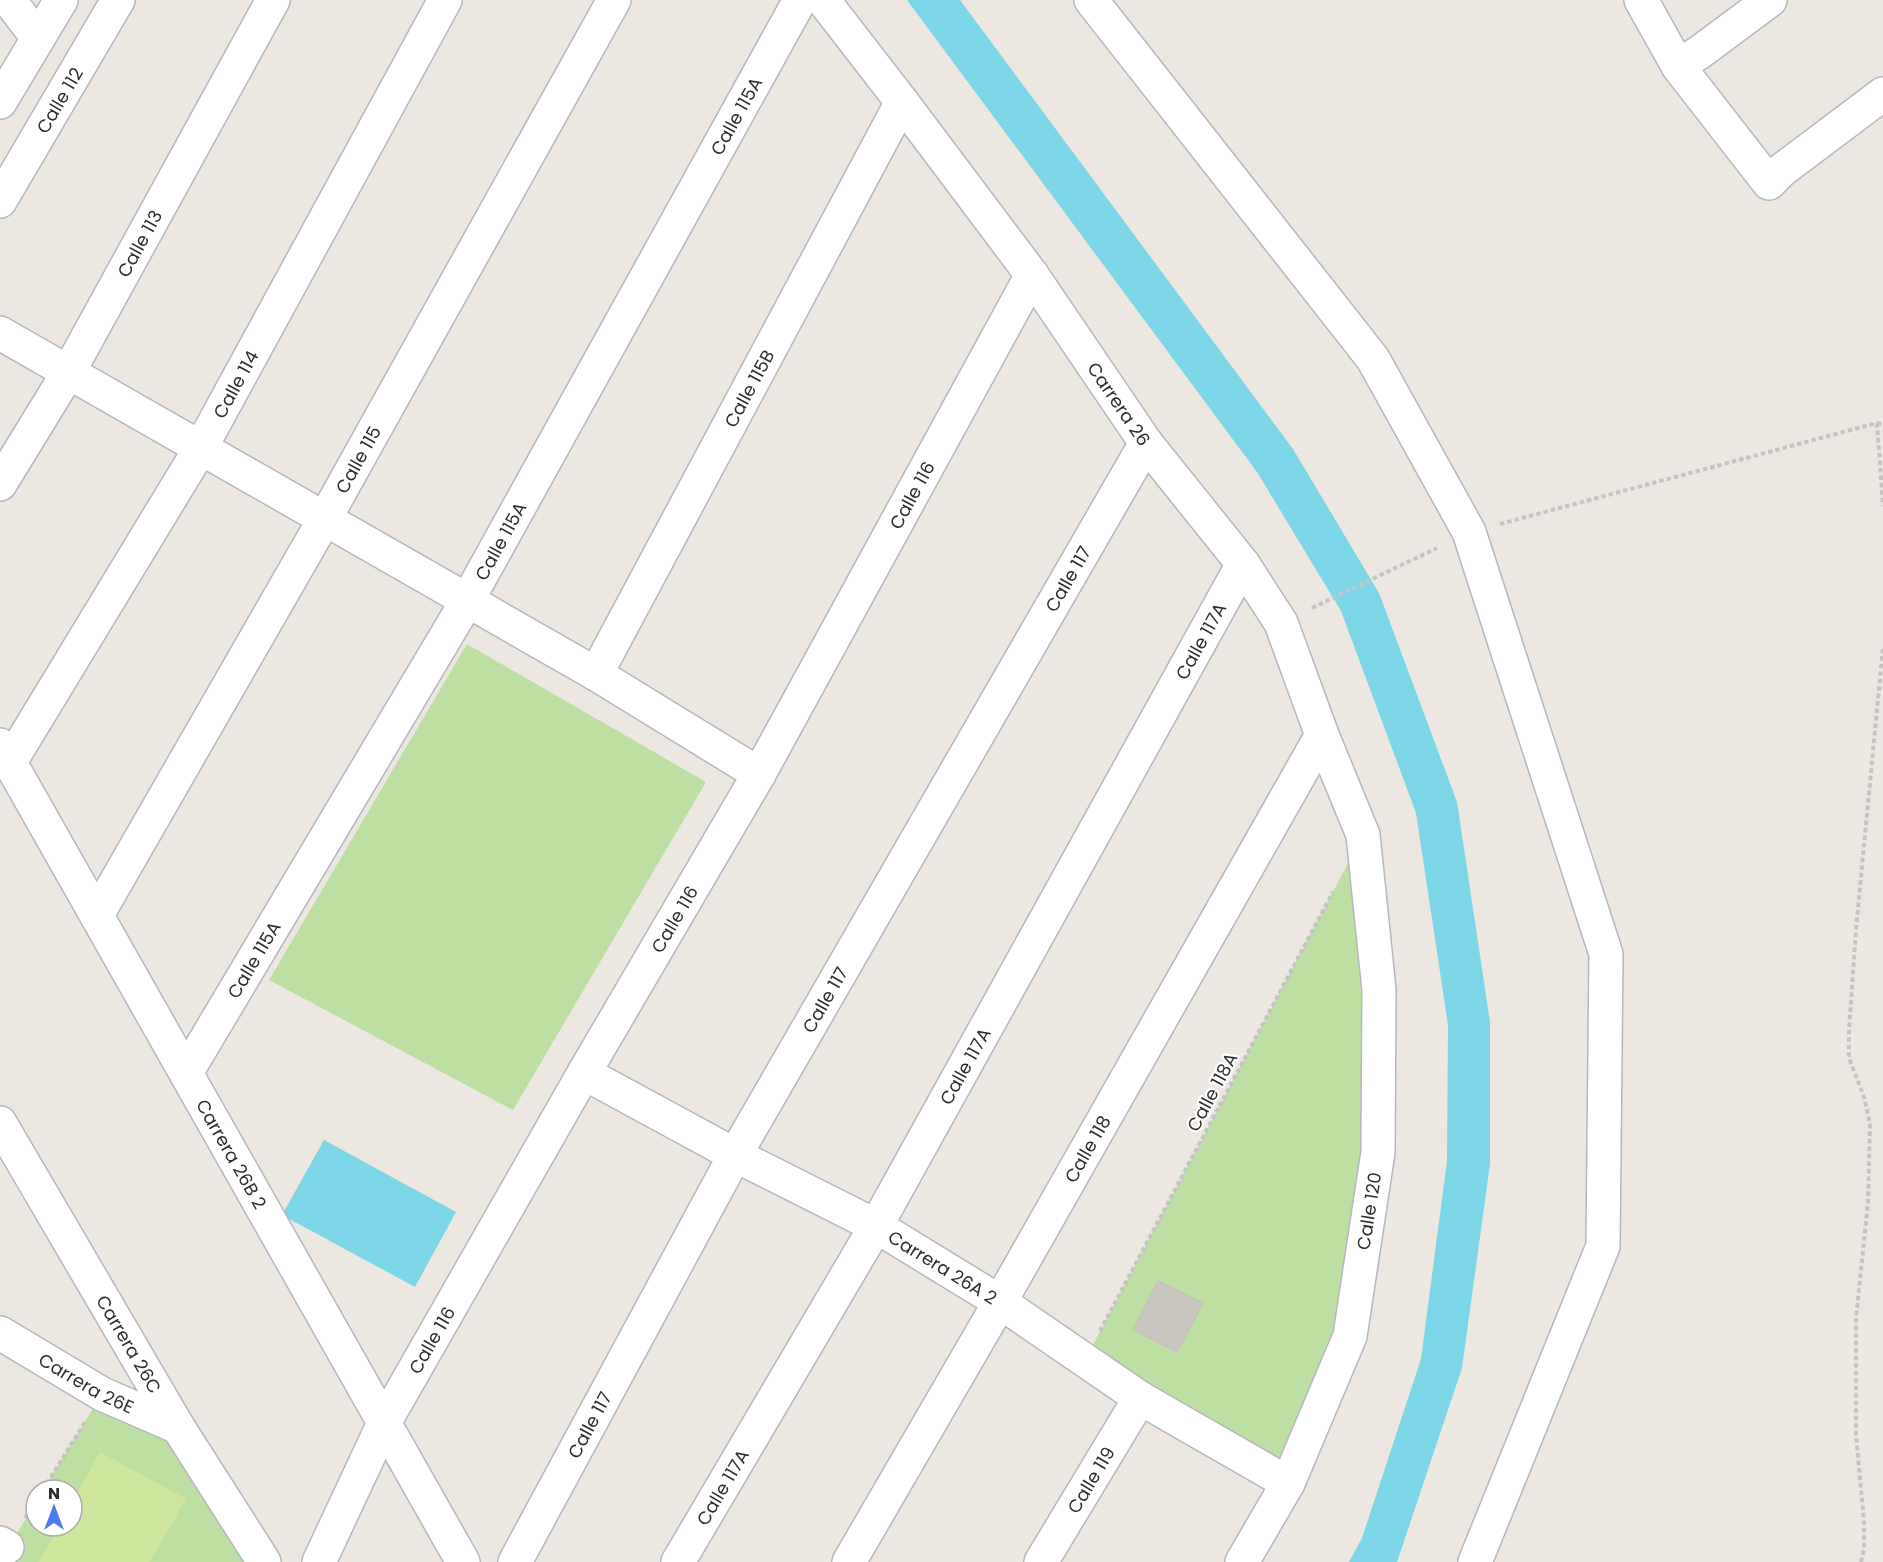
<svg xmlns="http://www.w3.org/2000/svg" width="1883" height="1562" font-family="Poppins,sans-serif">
	<rect width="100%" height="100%" fill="#ede7e1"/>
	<!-- green -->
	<g fill="#bde0a2">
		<polygon points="467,644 706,782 513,1110 269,980"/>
		<polygon points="1363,835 1379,990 1350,1336 1288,1483 1085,1360"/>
		<polygon points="102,1394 178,1427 264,1562 0,1562 36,1501 36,1526 72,1526 72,1490 43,1490"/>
	</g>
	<!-- pitch -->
	<polygon fill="#cfe69e" points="100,1452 186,1499 150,1562 39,1562 59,1526 72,1526 72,1502"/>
	<!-- water -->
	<g fill="#7cd6e7">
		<polygon points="907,0 960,0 1293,449 1379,593 1457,802 1490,1022 1490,1164 1462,1368 1397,1562 1349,1562 1362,1538 1421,1359 1447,1161 1448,1025 1416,813 1341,611 1257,472"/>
		<polygon points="324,1140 456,1212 415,1287 282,1215"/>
	</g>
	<!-- building -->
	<polygon fill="#c9c5bf" stroke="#c9c2ba" stroke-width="1.5" points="1158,1281 1203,1303 1177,1352 1133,1330"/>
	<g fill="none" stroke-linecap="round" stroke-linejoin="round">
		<!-- minor casing -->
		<g stroke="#b4b7bf" stroke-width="36">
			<g id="minor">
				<polyline points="9,0 38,38"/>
				<path id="s1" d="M 823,0 L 902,102 L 1032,275 L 1146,443 L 1243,564 L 1281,623 L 1322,735 L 1363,835 L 1379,990 L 1378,1152 L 1350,1336 L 1288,1483 L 1242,1562"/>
				<polyline points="1091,0 1373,359 1469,532 1606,954 1603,1246 1475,1562"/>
				<polyline points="1641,0 1678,66 1769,183 1782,170 1883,94"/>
				<polyline points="1678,66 1700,52 1770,0"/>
				<polyline points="0,102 61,0"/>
				<path id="s2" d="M 0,201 L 118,0"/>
				<polyline points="0,333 596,674 759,774"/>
				<path id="s3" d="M 0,484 L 68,373 L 273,0"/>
				<path id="s4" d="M 596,674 L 902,102"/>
				<path id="s5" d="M 0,745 L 463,1562"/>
				<path id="s6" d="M 10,762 L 200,449 L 445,0"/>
				<path id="s7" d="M 97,915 L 324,520 L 614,0"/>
				<path id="s8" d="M 186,1073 L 467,601 L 800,0"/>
				<path id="s9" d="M 584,1073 L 735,1155 L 876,1226 L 1000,1302 L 1140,1398 L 1288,1483"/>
				<path id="s10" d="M 0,1123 L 178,1427 L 264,1562"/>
				<path id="s11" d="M 0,1333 L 102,1394 L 178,1427"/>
				<polyline points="0,1543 7,1547"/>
				<path id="s12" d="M 319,1562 L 384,1423 L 584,1073 L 759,774 L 1032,275"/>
				<path id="s13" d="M 515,1562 L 735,1155 L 1146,443"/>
				<path id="s14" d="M 678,1562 L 876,1226 L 1243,564"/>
				<path id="s15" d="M 849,1562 L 1000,1302 L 1322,735"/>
				<path id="s16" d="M 1041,1562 L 1140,1398"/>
			</g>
		</g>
		<!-- path -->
		<g stroke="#c4c4c4" stroke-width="4" stroke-dasharray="4.5 3" stroke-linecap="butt">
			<polyline points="1877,423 1883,506"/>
			<polyline points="1500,524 1877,423 1883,424"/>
			<polyline points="1312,608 1437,548"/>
			<polyline points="1100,1331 1333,892"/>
			<polyline points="43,1490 85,1422"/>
			<polyline points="25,1518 36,1501"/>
			<polyline points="1861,1562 1864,1549 1864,1522 1856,1435 1856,1318 1868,1203 1870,1124 1864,1097 1849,1058 1849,1031 1856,929 1883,647"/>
		</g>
		<!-- minor -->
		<use href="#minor" stroke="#fff" stroke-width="33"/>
	</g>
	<g text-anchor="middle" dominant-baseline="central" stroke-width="4.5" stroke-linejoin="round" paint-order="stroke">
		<!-- street labels -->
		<g font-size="18" fill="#2d2d2d" stroke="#fff">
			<text stroke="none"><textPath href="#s2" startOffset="117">Calle 112</textPath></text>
			<text stroke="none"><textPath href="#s8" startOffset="1104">Calle 115A</textPath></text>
			<text stroke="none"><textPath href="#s3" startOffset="278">Calle 113</textPath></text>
			<text stroke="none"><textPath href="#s6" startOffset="440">Calle 114</textPath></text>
			<text stroke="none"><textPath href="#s4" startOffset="324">Calle 115B</textPath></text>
			<text stroke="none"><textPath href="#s1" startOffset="501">Carrera 26</textPath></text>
			<text stroke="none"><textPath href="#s7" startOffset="525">Calle 115</textPath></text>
			<text stroke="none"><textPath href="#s12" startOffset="1221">Calle 116</textPath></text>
			<text stroke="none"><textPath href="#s8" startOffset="618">Calle 115A</textPath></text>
			<text stroke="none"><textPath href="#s13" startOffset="1128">Calle 117</textPath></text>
			<text stroke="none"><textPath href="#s14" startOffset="1059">Calle 117A</textPath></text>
			<text stroke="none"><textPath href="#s12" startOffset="735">Calle 116</textPath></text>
			<text stroke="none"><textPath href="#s8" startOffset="132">Calle 115A</textPath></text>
			<text stroke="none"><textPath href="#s13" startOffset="642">Calle 117</textPath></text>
			<text stroke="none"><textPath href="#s14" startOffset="573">Calle 117A</textPath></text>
			<text transform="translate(1212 1092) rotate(-62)">Calle 118A</text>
			<text stroke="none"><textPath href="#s15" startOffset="477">Calle 118</textPath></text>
			<text stroke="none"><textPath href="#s5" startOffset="470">Carrera 26B 2</textPath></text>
			<text transform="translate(1369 1211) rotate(-81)">Calle 120</text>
			<text stroke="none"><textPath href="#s9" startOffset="408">Carrera 26A 2</textPath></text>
			<text stroke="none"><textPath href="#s12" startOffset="249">Calle 116</textPath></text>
			<text stroke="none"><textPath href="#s10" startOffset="256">Carrera 26C</textPath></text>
			<text stroke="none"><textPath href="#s11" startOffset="100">Carrera 26E</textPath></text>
			<text stroke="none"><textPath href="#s13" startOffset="156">Calle 117</textPath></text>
			<text stroke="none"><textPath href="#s16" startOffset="96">Calle 119</textPath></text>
			<text stroke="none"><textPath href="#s14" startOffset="87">Calle 117A</textPath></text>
		</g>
	</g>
	<!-- north arrow -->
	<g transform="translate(54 1508)"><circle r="28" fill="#ffffff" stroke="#ababab" stroke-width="1.5"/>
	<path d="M0-4.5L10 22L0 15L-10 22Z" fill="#4d7cee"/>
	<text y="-9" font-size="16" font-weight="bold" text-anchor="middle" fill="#2d2d2d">N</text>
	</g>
</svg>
